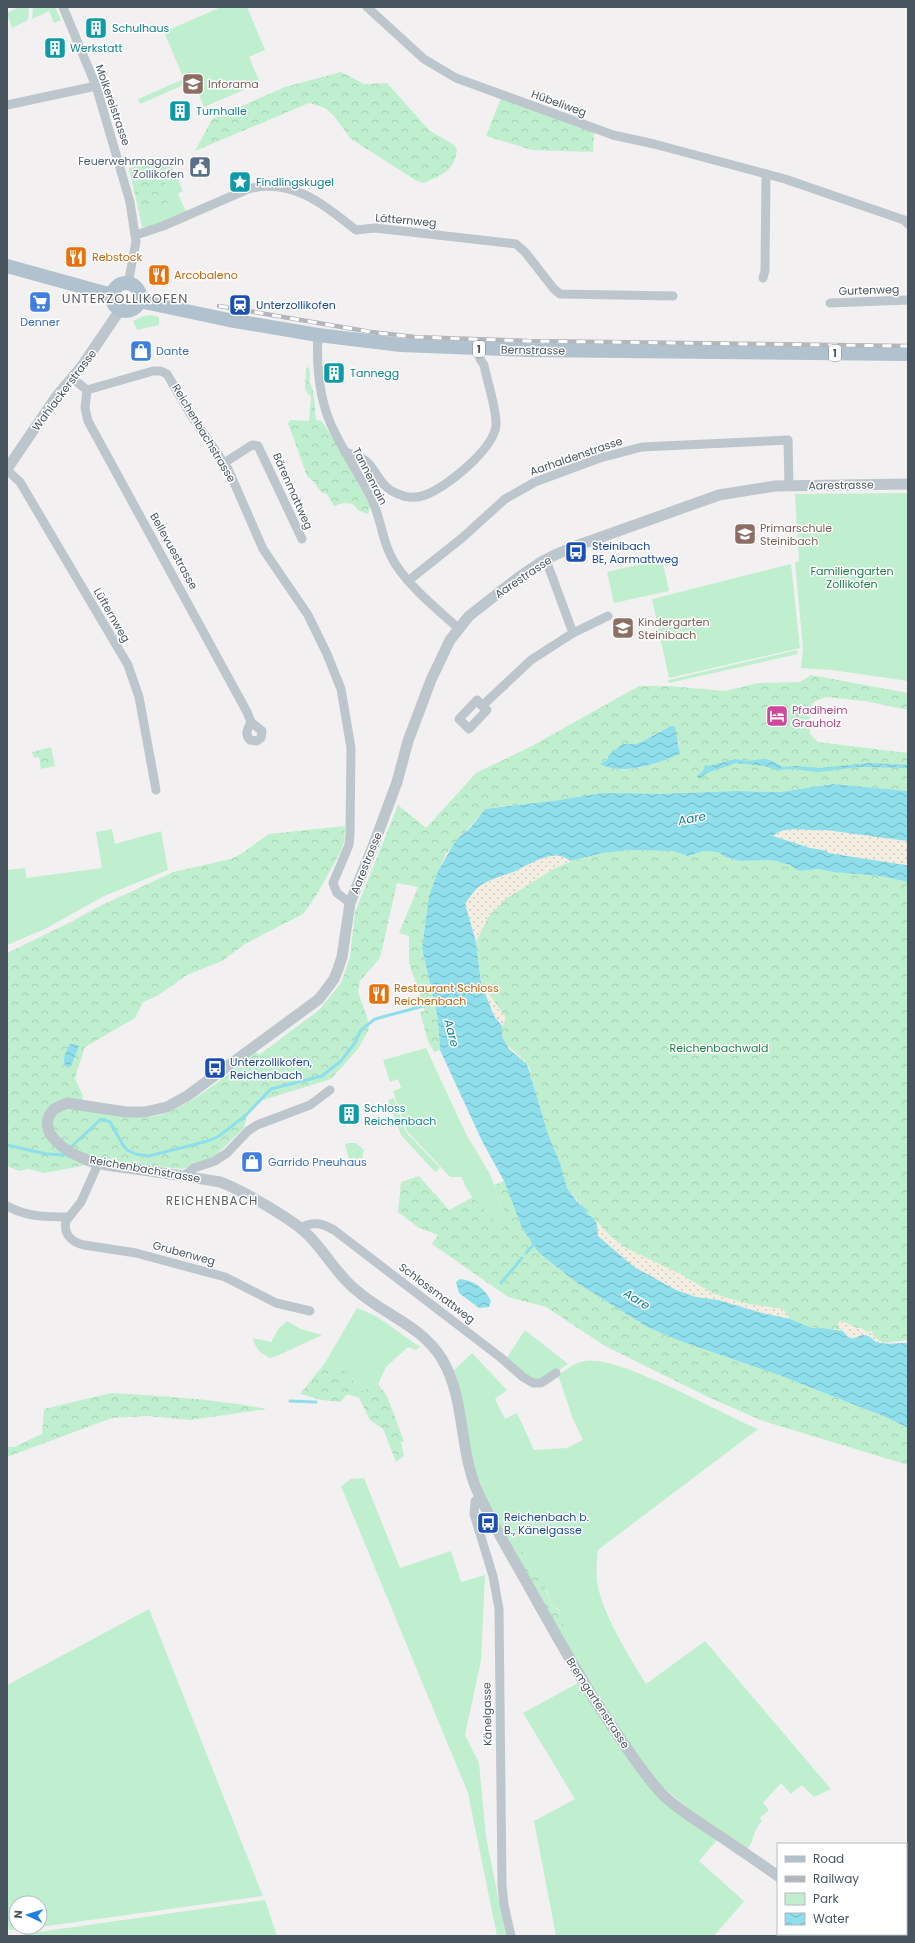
<svg xmlns="http://www.w3.org/2000/svg" width="915" height="1943" font-family="Poppins,sans-serif">
	<defs>
		<pattern id="forest-crowns" width="20" height="18" patternUnits="userSpaceOnUse"><rect width="20" height="18" fill="#c0efcf"/><path d="M2 6a3 3 0 1 1 6 0M12 15a3 3 0 1 1 6 0" fill="none" stroke="#a6cfb4"/></pattern>
		<pattern id="sand-dots" width="8" height="8" patternUnits="userSpaceOnUse"><rect width="8" height="8" fill="#f3ede2"/><path d="M2 2h.1M6 6h.1" fill="none" stroke="#d2cdc4" stroke-width="1.8" stroke-linecap="round"/></pattern>
		<pattern id="water-waves" width="16" height="10" patternUnits="userSpaceOnUse"><rect width="16" height="10" fill="#8edeeb"/><path d="M0 5q4-4 8 0t8 0" fill="none" stroke="#76b7c2"/></pattern>
	</defs>
	<rect width="100%" height="100%" fill="#f3f0f1"/>
	<!-- green -->
	<g fill="#c0efcf">
		<polygon points="20,7 29,7 28,20 12,28 7,13"/>
		<polygon points="33,7 55,7 61,20 54,23 49,11 32,19"/>
		<polygon points="221,7 247,7 265,50 249,57 260,83 204,107 193,81 140,104 138,99 184,79 164,32"/>
		<polygon points="168,158 183,191 178,194 186,212 149,227 142,227 139,212 168,205 162,163 129,170 129,168"/>
		<polygon points="151,315 159,317 159,325 137,330 133,321 144,316"/>
		<polygon points="908,493 908,681 832,670 801,668 803,649 795,562 799,561 795,494"/>
		<polygon points="662,559 669,591 614,603 607,572"/>
		<polygon points="791,564 800,648 669,678 652,599"/>
		<polygon points="797,650 798,654 669,683 668,680"/>
		<polygon points="112,829 115,844 161,831 168,870 104,896 45,929 7,945 7,870 25,868 26,878 102,868 96,832"/>
		<path d="M 426,1048 L 466,1134 L 490,1174 L 504,1213 L 504,1229 C 489,1215 467,1197 462,1177 L 450,1177 L 406,1130 L 393,1091 L 401,1088 L 398,1079 L 390,1082 L 383,1060 Z"/>
		<polygon points="394,1098 405,1131 440,1168 435,1172 401,1135 388,1100"/>
		<polygon points="348,1143 356,1143 364,1150 362,1158 351,1165 345,1145"/>
		<polygon points="357,1308 376,1316 420,1347 416,1350 408,1347 386,1367 378,1384 361,1391 346,1371 325,1363"/>
		<path d="M 287,1321 L 301,1329 L 322,1335 L 277,1356 L 270,1358 C 261,1353 255,1349 253,1338 L 271,1342 L 279,1328 Z"/>
		<polygon points="525,1330 568,1364 544,1380 534,1380 506,1359"/>
		<path d="M 472,1353 L 507,1390 L 495,1399 L 505,1419 L 517,1413 L 534,1450 L 567,1448 L 583,1440 L 573,1419 L 558,1375 C 566,1370 575,1362 585,1361 C 618,1354 723,1415 758,1429 L 598,1550 C 597,1560 596,1570 597,1581 C 601,1612 629,1656 646,1684 L 705,1641 L 831,1789 L 814,1797 L 802,1785 L 791,1794 L 781,1783 L 763,1803 L 769,1810 L 760,1818 L 762,1821 C 751,1832 756,1840 747,1849 L 690,1810 L 658,1783 L 608,1714 L 559,1634 L 564,1620 L 559,1610 L 551,1604 L 548,1593 L 519,1545 L 513,1549 C 498,1521 481,1494 473,1463 C 465,1432 465,1400 454,1370 Z"/>
		<polygon points="364,1478 400,1568 451,1551 461,1582 485,1575 481,1660 465,1735 479,1763 486,1837 506,1936 497,1936 468,1793 341,1486 351,1479"/>
		<polygon points="149,1609 263,1896 40,1927 40,1903 16,1903 16,1927 40,1927 9,1930 7,1920 7,1685"/>
		<polygon points="578,1683 638,1769 717,1840 699,1861 744,1901 714,1936 556,1936 534,1821 575,1799 523,1713"/>
		<polygon points="265,1900 277,1936 25,1936 24,1934"/>
	</g>
	<!-- forest -->
	<g fill="url(#forest-crowns)" fill-rule="evenodd">
		<path d="M 341,72 L 364,84 L 387,83 L 430,131 L 453,144 L 457,149 C 455,171 443,174 424,183 L 417,181 L 351,139 L 334,116 L 325,108 L 309,103 L 195,151 L 212,119 L 285,87 Z"/>
		<polygon points="501,98 594,131 593,152 532,150 486,136"/>
		<polygon points="162,162 168,205 139,212 129,170"/>
		<path d="M 308,367 C 312,372 308,379 311,385 C 315,396 315,408 316,420 L 322,421 L 342,453 L 370,506 L 368,514 L 359,511 L 353,504 L 343,503 L 334,506 L 327,494 L 321,492 L 313,481 L 307,476 L 288,423 L 290,420 L 309,421 L 311,397 L 305,390 L 306,368 Z"/>
		<path d="M 811,675 L 908,693 L 908,710 L 865,701 L 826,697 L 815,701 L 809,709 L 810,734 L 818,742 L 908,753 L 908,791 L 833,784 L 780,792 L 736,791 L 657,794 L 559,800 L 485,809 L 446,854 L 438,871 L 429,896 L 422,948 L 438,1019 L 440,1050 L 434,1052 L 428,1041 L 420,1012 L 425,1011 L 409,963 L 409,936 L 399,933 L 418,887 L 397,883 L 380,958 L 360,981 L 358,992 L 367,1017 L 369,1029 L 358,1049 L 331,1079 L 260,1101 L 247,1116 L 244,1128 L 213,1158 L 199,1165 L 182,1169 L 108,1161 L 44,1173 L 29,1169 L 19,1171 L 7,1166 L 7,953 L 71,922 L 94,909 L 173,872 L 231,859 L 244,852 L 269,834 L 345,826 L 344,842 L 341,851 L 316,896 L 303,914 L 245,944 L 222,961 L 187,975 L 157,996 L 143,1002 L 135,1018 L 85,1047 L 75,1078 L 83,1096 L 81,1109 C 102,1112 124,1117 145,1117 C 180,1118 228,1073 256,1052 L 259,1055 L 319,1010 L 341,983 L 350,957 L 355,912 L 398,805 L 426,828 L 476,773 L 530,747 L 639,686 L 669,686 L 725,691 L 758,683 L 800,682 ZM 671,726 L 679,743 L 679,754 C 658,764 623,777 601,763 L 608,759 L 609,756 L 622,744 L 637,744 Z"/>
		<polygon points="51,747 55,766 41,769 39,757 34,758 32,752"/>
		<path d="M 630,850 L 673,851 L 688,856 L 703,851 L 718,852 L 725,857 L 740,861 L 772,860 L 790,865 L 795,869 L 801,871 L 818,869 L 833,872 L 880,876 L 908,882 L 908,1340 L 883,1343 L 861,1328 L 854,1328 L 848,1324 L 841,1328 L 842,1330 C 825,1328 804,1330 790,1319 C 787,1317 785,1312 783,1309 L 748,1304 L 714,1294 L 680,1274 L 626,1248 L 610,1236 L 593,1217 L 586,1214 L 585,1208 L 578,1203 L 567,1188 L 560,1163 L 548,1134 L 527,1064 L 509,1049 L 502,1036 L 502,1026 L 506,1018 L 481,983 L 476,942 L 488,917 L 505,899 L 555,868 L 570,861 L 603,853 Z"/>
		<polygon points="419,1176 449,1210 473,1197 489,1215 504,1228 504,1213 494,1185 504,1181 522,1228 538,1252 577,1283 647,1327 680,1341 776,1374 888,1418 908,1428 908,1465 763,1421 710,1398 605,1346 546,1307 508,1297 432,1244 438,1235 419,1228 398,1212 401,1182"/>
		<polygon points="325,1363 346,1371 361,1391 378,1384 387,1396 404,1441 401,1442 404,1456 396,1462 383,1429 370,1420 359,1398 347,1394 341,1402 322,1400 300,1394"/>
		<path d="M 111,1393 C 164,1396 215,1399 267,1409 L 190,1420 L 147,1416 L 112,1418 L 7,1457 L 7,1447 L 14,1447 L 42,1434 L 44,1409 Z"/>
		<polygon points="519,1545 545,1587 551,1604 560,1612 564,1620 562,1630 559,1634 513,1549"/>
	</g>
	<!-- sand -->
	<g fill="url(#sand-dots)">
		<polygon points="775,826 908,836 908,873 841,862 769,837"/>
		<path d="M 552,851 L 575,860 L 555,868 L 505,899 L 488,917 L 476,942 L 481,983 L 506,1018 C 491,1045 519,1049 528,1065 C 532,1072 532,1082 532,1090 L 488,1030 L 464,899 L 479,879 Z"/>
		<path d="M 567,1188 C 573,1196 584,1205 587,1214 L 593,1217 L 610,1237 L 626,1248 L 680,1274 L 714,1294 L 748,1304 L 783,1309 L 790,1319 L 788,1327 L 718,1300 L 715,1302 L 671,1292 L 607,1251 Z"/>
		<path d="M 840,1320 L 866,1332 L 872,1331 L 873,1336 L 883,1343 L 876,1342 L 868,1336 C 840,1343 852,1333 837,1326 Z"/>
	</g>
	<!-- water -->
	<g fill="url(#water-waves)">
		<path d="M 671,726 L 675,727 L 680,754 C 657,764 623,776 600,764 L 608,759 L 608,756 L 622,744 L 637,744 Z"/>
		<polygon points="735,759 748,761 763,759 773,761 782,767 797,766 819,768 869,763 908,765 908,768 861,767 818,772 793,769 777,770 764,766 736,763 707,773 699,779 697,776 703,771 705,765 709,766"/>
		<path d="M 833,784 L 908,791 L 908,841 L 826,830 C 810,832 785,824 773,836 L 810,848 L 827,851 L 828,853 L 905,865 L 908,867 L 908,882 L 880,876 L 833,872 L 818,869 L 801,871 L 795,869 L 790,865 L 772,860 L 740,861 L 725,857 L 718,852 L 703,851 L 688,856 L 673,851 L 630,850 L 603,853 L 570,861 C 554,846 529,865 513,872 C 502,876 491,879 481,885 C 475,889 469,898 465,904 L 476,942 L 481,983 L 494,1016 L 502,1026 L 502,1036 L 509,1049 L 527,1064 L 548,1134 L 560,1163 L 567,1188 L 578,1203 L 585,1208 L 587,1214 C 598,1219 597,1224 598,1236 L 634,1267 L 676,1290 L 696,1297 L 718,1300 L 762,1313 L 790,1319 L 812,1328 L 822,1328 L 843,1331 C 853,1347 858,1331 868,1336 C 871,1337 873,1340 876,1342 C 885,1345 898,1343 908,1343 L 908,1428 L 888,1418 L 776,1374 L 680,1341 L 647,1327 L 577,1283 L 538,1252 L 522,1228 L 504,1181 L 482,1141 L 440,1050 L 438,1019 L 422,948 L 429,896 L 438,871 L 456,840 L 471,827 L 485,809 L 559,800 L 603,793 L 657,794 L 736,791 L 780,792 Z"/>
		<path d="M 70,1044 L 75,1044 L 79,1046 L 71,1066 L 66,1067 C 61,1060 66,1051 70,1044 Z"/>
		<path d="M 460,1279 C 474,1280 485,1289 491,1301 L 489,1307 L 479,1308 L 459,1293 L 456,1282 Z"/>
	</g>
	<g fill="none" stroke-linecap="round" stroke-linejoin="round">
		<!-- stream -->
		<g stroke="#8edeeb" stroke-width="3">
			<polyline points="7,1145 46,1154 64,1155 67,1152"/>
			<polyline points="70,1148 101,1119 110,1122 123,1145 127,1150 136,1154 149,1156 208,1141 219,1136 246,1115 271,1089 322,1076 341,1061 354,1044 361,1030 375,1019 438,1002"/>
			<polyline points="526,1253 535,1243"/>
			<polyline points="501,1283 522,1258"/>
			<polyline points="290,1401 316,1402"/>
		</g>
		<!-- ferry -->
		<polyline stroke="#0f8093" stroke-width="1" stroke-dasharray="5 4" stroke-linecap="butt" points="433,992 481,983"/>
		<!-- minor -->
		<g stroke="#bdc6cd" stroke-width="9">
			<polyline points="63,7 96,86 130,202 136,242 128,284"/>
			<polyline points="367,7 424,59 456,78 613,135 654,144 785,179 904,220 908,224"/>
			<polyline points="7,105 96,86"/>
			<path d="M 136,235 L 163,226 L 248,189 C 292,177 324,205 356,230 L 375,228 L 516,244 L 525,252 L 554,289 L 560,294 L 673,296"/>
			<polyline points="763,278 765,271 766,174"/>
			<polyline points="830,303 908,300"/>
			<path d="M 318,335 C 316,369 319,402 335,433 C 346,456 362,478 373,502 C 382,523 383,546 396,565 C 412,589 436,608 458,628"/>
			<polyline points="72,378 87,390 153,371 161,371 167,374 191,415 228,469 263,549 308,615 327,654 341,689 351,748 350,834 349,845 333,883 337,893 350,903"/>
			<path d="M 87,390 L 85,408 L 88,421 L 247,712 L 251,722 C 248,728 244,734 250,740 L 257,741 L 261,738 L 262,731 L 251,722"/>
			<path d="M 345,452 C 354,455 363,457 369,464 C 380,477 382,489 401,495 C 407,498 418,498 425,495 C 446,488 494,449 496,425 C 497,410 487,381 484,365 L 480,359 L 479,349"/>
			<polyline points="224,463 252,445 258,446 302,539"/>
			<polyline points="7,470 20,482 128,665 139,697 156,790"/>
			<polyline points="546,560 573,633 608,616"/>
			<polyline points="408,581 462,538 505,499 535,482 600,458 642,447 788,440 789,486"/>
			<polyline points="482,706 487,710 469,729 459,719 477,700 482,706 531,660 573,633"/>
			<path d="M 98,1164 L 81,1202 L 66,1221 C 63,1234 72,1242 84,1245 L 136,1253 L 225,1277 L 276,1303 L 310,1311"/>
			<polyline points="184,1176 194,1168 215,1161 227,1153 248,1131 257,1125 310,1105 330,1090"/>
			<path d="M 7,1206 C 27,1217 46,1217 68,1217"/>
			<path d="M 300,1228 C 313,1221 322,1223 334,1230 L 500,1357 L 523,1377 L 533,1383 L 541,1383 L 556,1373"/>
			<polyline points="480,1497 475,1501 474,1514 493,1576 499,1609 502,1885 504,1905 511,1936"/>
		</g>
		<!-- tertiary -->
		<g stroke="#bdc6cd" stroke-width="11">
			<polyline points="7,469 56,397 82,366 120,310"/>
			<path d="M 778,1876 C 755,1860 732,1844 709,1829 C 694,1819 678,1809 664,1796 C 648,1780 635,1760 622,1741 C 589,1694 561,1644 533,1594 C 514,1559 492,1525 476,1488 C 459,1446 465,1398 442,1359 C 421,1325 384,1315 356,1290 C 336,1274 325,1251 307,1234 C 292,1219 240,1189 220,1182 C 192,1177 163,1173 135,1169 C 120,1167 104,1166 90,1161 C 70,1154 32,1133 54,1109 L 67,1103 L 126,1112 L 145,1112 L 167,1107 L 187,1096 L 319,999 L 334,979 L 338,969 L 342,957 L 350,903 L 374,844 L 397,782 L 408,741 L 431,680 L 450,640 L 469,616 L 519,577 L 541,562 L 557,554 L 576,546 L 719,495 L 775,486 L 908,484"/>
			<polyline points="860,1934 863,1936"/>
		</g>
		<!-- primary -->
		<g stroke="#b1c2ce" stroke-width="14">
			<polyline points="7,266 112,295"/>
			<circle cx="126" cy="297" r="14"/>
			<polyline points="139,301 229,320 318,335 401,345 527,350 908,354"/>
		</g>
		<!-- rail casing -->
		<g stroke="#b3b6bb" stroke-width="4.5">
			<polyline id="rail" points="219,306 371,332 415,337 528,341 908,346"/>
		</g>
		<!-- rail -->
		<use href="#rail" stroke="#fff" stroke-width="3" stroke-dasharray="9" stroke-linecap="butt"/>
	</g>
	<!-- icons -->
	<defs>
		<g id="building-square" transform="scale(1.15)"><rect x="-9" y="-9" width="18" height="18" rx="4" fill="#0f9aa8" stroke="#fff"/><path d="M-4-6H4V6H1V3H-1V6H-4ZM-2.5-4.3h1.7v1.8h-1.7ZM.8-4.3h1.7v1.8H.8ZM-2.5-1h1.7V.8h-1.7ZM.8-1h1.7V.8H.8Z" fill="#fff"/></g>
		<g id="university-square" transform="scale(1.15)"><rect x="-9" y="-9" width="18" height="18" rx="4" fill="#8d6e63" stroke="#fff"/><path d="M0-5L7-2L0 1L-7-2ZM-4 1L0 2.5L4 1V4Q0 6-4 4Z" fill="#fff"/></g>
		<g id="civic-square" transform="scale(1.15)"><rect x="-9" y="-9" width="18" height="18" rx="4" fill="#5c6f8a" stroke="#fff"/><path d="M-.6-6.5H3V-4.5H.6V-3L4-1V1h2V6H-6V1h2V-1L-.6-3ZM-1.2 2.5V6h2.4V2.5Z" fill="#fff"/></g>
		<g id="sight-square" transform="scale(1.15)"><rect x="-9" y="-9" width="18" height="18" rx="4" fill="#0f9aa8" stroke="#fff"/><path d="M0-6L1.8-2.2L6-1.7L2.9 1.2L3.7 5.4L0 3.3L-3.7 5.4L-2.9 1.2L-6-1.7L-1.8-2.2Z" fill="#fff"/></g>
		<g id="restaurant-square" transform="scale(1.15)"><rect x="-9" y="-9" width="18" height="18" rx="4" fill="#e8710a" stroke="#fff"/><path d="M-5-6h1v4h1v-4h1v4h1v-4h1v5L-1.5 .5V6h-2V.5L-5-1ZM5-6V6H3V1.5H1.5Q1.5-4 5-6Z" fill="#fff"/></g>
		<g id="supermarket-square" transform="scale(1.15)"><rect x="-9" y="-9" width="18" height="18" rx="4" fill="#3f7fe0" stroke="#fff"/><path d="M-6-5.5h2.5l.6 2H6L4.5 2H-2.5L-4.4-4H-6ZM-1.5 3.2a1.3 1.3 0 1 0 .1 0ZM3 3.2a1.3 1.3 0 1 0 .1 0Z" fill="#fff"/></g>
		<g id="station-square" transform="scale(1.15)"><rect x="-9" y="-9" width="18" height="18" rx="4" fill="#1a4fb4" stroke="#fff"/><path d="M-3-6H3Q5-6 5-4V2Q5 4 3 4L4.5 6H3L1.5 4h-3L-3 6H-4.5L-3 4Q-5 4-5 2V-4Q-5-6-3-6ZM-3.5-4v3h7v-3ZM-3.5 1v1.5H-2V1ZM2 1v1.5H3.5V1Z" fill="#fff"/></g>
		<g id="shop-square" transform="scale(1.15)"><rect x="-9" y="-9" width="18" height="18" rx="4" fill="#3f7fe0" stroke="#fff"/><path d="M-5-2.5h2.3a2.7 3.5 0 0 1 5.4 0H5L5.5 6h-11ZM-1.5-2.5h3a1.5 2.3 0 0 0-3 0Z" fill="#fff"/></g>
		<g id="school-square" transform="scale(1.15)"><rect x="-9" y="-9" width="18" height="18" rx="4" fill="#8d6e63" stroke="#fff"/><path d="M0-5L7-2L0 1L-7-2ZM-4 1L0 2.5L4 1V4Q0 6-4 4Z" fill="#fff"/></g>
		<g id="bus-square" transform="scale(1.15)"><rect x="-9" y="-9" width="18" height="18" rx="4" fill="#1a4fb4" stroke="#fff"/><path d="M-5-6H5V4H4V6H2V4H-2V6H-4V4H-5ZM-3.5-4V0h7V-4ZM-3.5 1.2v1.5H-2V1.2ZM2 1.2v1.5H3.5V1.2Z" fill="#fff"/></g>
		<g id="hotel-square" transform="scale(1.15)"><rect x="-9" y="-9" width="18" height="18" rx="4" fill="#d1479c" stroke="#fff"/><path d="M-6-4.5h1.5V1H6V5H4.5V3h-9V5H-6ZM-4 0a1.8 1.8 0 1 1 3.6 0ZM.5 0V-2.5h3Q6-2.5 6 0Z" fill="#fff"/></g>
	</defs>
	<g fill-rule="evenodd">
		<use href="#building-square" x="96" y="28"/>
		<use href="#building-square" x="55" y="48"/>
		<use href="#university-square" x="193" y="84"/>
		<use href="#building-square" x="180" y="111"/>
		<use href="#civic-square" x="200" y="167"/>
		<use href="#sight-square" x="240" y="182"/>
		<use href="#restaurant-square" x="76" y="257"/>
		<use href="#restaurant-square" x="159" y="275"/>
		<use href="#supermarket-square" x="40" y="302"/>
		<use href="#station-square" x="240" y="305"/>
		<use href="#shop-square" x="141" y="351"/>
		<use href="#building-square" x="334" y="373"/>
		<use href="#school-square" x="745" y="534"/>
		<use href="#bus-square" x="576" y="552"/>
		<use href="#school-square" x="623" y="628"/>
		<use href="#hotel-square" x="777" y="716"/>
		<use href="#restaurant-square" x="379" y="994"/>
		<use href="#bus-square" x="215" y="1068"/>
		<use href="#building-square" x="349" y="1114"/>
		<use href="#shop-square" x="252" y="1162"/>
		<use href="#bus-square" x="488" y="1523"/>
	</g>
	<g text-anchor="middle" dominant-baseline="central" stroke-width="3" stroke-linejoin="round" paint-order="stroke">
		<!-- shield labels -->
		<g fill="#fff" stroke="#80888e" stroke-width="1">
			<rect x="473" y="341" width="12" height="16" rx="3"/>
			<rect x="829" y="345" width="12" height="16" rx="3"/>
		</g>
		<g font-size="10" font-weight="bold" fill="#49555e">
			<text x="479" y="349">1</text>
			<text x="835" y="353">1</text>
		</g>
		<!-- culture labels -->
		<g font-size="11" fill="#0d838f" stroke="#fff" text-anchor="start">
			<text x="112" y="28">Schulhaus</text>
			<text x="70" y="48">Werkstatt</text>
			<text x="196" y="111">Turnhalle</text>
			<text x="256" y="182">Findlingskugel</text>
			<text x="350" y="373">Tannegg</text>
			<text x="364" y="1108">Schloss<tspan x="364" dy="13">Reichenbach</tspan></text>
		</g>
		<!-- education labels -->
		<g font-size="11" fill="#785e54" stroke="#fff" text-anchor="start">
			<text x="208" y="84">Inforama</text>
			<text x="760" y="528">Primarschule<tspan x="760" dy="13">Steinibach</tspan></text>
			<text x="638" y="622">Kindergarten<tspan x="638" dy="13">Steinibach</tspan></text>
		</g>
		<!-- street labels -->
		<g font-size="11" fill="#49555e" stroke="#fff">
			<text transform="translate(559 103) rotate(20)">Hübeliweg</text>
			<text transform="translate(113 105) rotate(71)">Molkereistrasse</text>
			<text transform="translate(406 220) rotate(5)">Lätternweg</text>
			<text transform="translate(869 290) rotate(-2)">Gurtenweg</text>
			<text transform="translate(533 350) rotate(1)">Bernstrasse</text>
			<text transform="translate(64 390) rotate(-53)">Wahlackerstrasse</text>
			<text transform="translate(204 433) rotate(59)">Reichenbachstrasse</text>
			<text transform="translate(576 456) rotate(-19)">Aarhaldenstrasse</text>
			<text transform="translate(370 476) rotate(63)">Tannenrain</text>
			<text transform="translate(841 485) rotate(-1)">Aarestrasse</text>
			<text transform="translate(293 491) rotate(66)">Bärenmattweg</text>
			<text transform="translate(174 551) rotate(61)">Bellevuestrasse</text>
			<text transform="translate(523 577) rotate(-34)">Aarestrasse</text>
			<text transform="translate(112 615) rotate(60)">Lüfternweg</text>
			<text transform="translate(366 863) rotate(-68)">Aarestrasse</text>
			<text transform="translate(145 1169) rotate(10)">Reichenbachstrasse</text>
			<text transform="translate(184 1253) rotate(15)">Grubenweg</text>
			<text transform="translate(437 1293) rotate(37)">Schlossmattweg</text>
			<text transform="translate(598 1703) rotate(57)">Bremgartenstrasse</text>
			<text transform="translate(487 1714) rotate(-91)">Känelgasse</text>
		</g>
		<!-- service labels -->
		<g font-size="11" fill="#4e5e75" stroke="#fff" text-anchor="end">
			<text x="184" y="161">Feuerwehrmagazin<tspan x="184" dy="13">Zollikofen</tspan></text>
		</g>
		<!-- food labels -->
		<g font-size="11" fill="#c56008" stroke="#fff" text-anchor="start">
			<text x="92" y="257">Rebstock</text>
			<text x="174" y="275">Arcobaleno</text>
			<text x="394" y="988">Restaurant Schloss<tspan x="394" dy="13">Reichenbach</tspan></text>
		</g>
		<!-- transit labels -->
		<g font-size="11" fill="#164399" stroke="#fff" text-anchor="start">
			<text x="256" y="305">Unterzollikofen</text>
			<text x="592" y="546">Steinibach<tspan x="592" dy="13">BE, Aarmattweg</tspan></text>
			<text x="230" y="1062">Unterzollikofen,<tspan x="230" dy="13">Reichenbach</tspan></text>
			<text x="504" y="1517">Reichenbach b.<tspan x="504" dy="13">B., Känelgasse</tspan></text>
		</g>
		<!-- shop labels -->
		<g font-size="11" fill="#366cbe" stroke="#fff" text-anchor="start">
			<text x="40" y="322" text-anchor="middle">Denner</text>
			<text x="156" y="351">Dante</text>
			<text x="268" y="1162">Garrido Pneuhaus</text>
		</g>
		<!-- park labels -->
		<g font-size="11" fill="#197f46" stroke="#fff">
			<text x="852" y="571">Familiengarten<tspan x="852" dy="13">Zollikofen</tspan></text>
			<text x="719" y="1048">Reichenbachwald</text>
		</g>
		<!-- hotel labels -->
		<g font-size="11" fill="#b23c85" stroke="#fff" text-anchor="start">
			<text x="792" y="710">Pfadiheim<tspan x="792" dy="13">Grauholz</tspan></text>
		</g>
		<!-- water labels -->
		<g font-size="12" font-style="italic" fill="#0f8093" stroke="#fff">
			<text transform="translate(692 818) rotate(-11)">Aare</text>
			<text transform="translate(452 1033) rotate(76)">Aare</text>
			<text transform="translate(637 1299) rotate(32)">Aare</text>
		</g>
		<!-- neighbourhood labels -->
		<g font-size="12" letter-spacing="1" fill="#5d6165" stroke="#fff">
			<text x="212" y="1200">REICHENBACH</text>
		</g>
		<!-- quarter labels -->
		<g font-size="13" letter-spacing="1" fill="#5d6165" stroke="#fff">
			<text x="125" y="298">UNTERZOLLIKOFEN</text>
		</g>
	</g>
	<!-- border -->
	<rect width="915" height="1943" fill="none" stroke="#49555e" stroke-width="16"/>
	<!-- legend -->
	<rect x="777" y="1843" width="130" height="92" fill="#ffffff" stroke="#b6bbbf"/>
	<rect x="785" y="1856" width="20" height="6" fill="#b1c2ce" stroke="#b6bbbf"/>
	<text x="813" y="1863" font-size="12" fill="#49555e">Road</text>
	<rect x="785" y="1876" width="20" height="6" fill="#b3b6bb" stroke="#b6bbbf"/>
	<text x="813" y="1883" font-size="12" fill="#49555e">Railway</text>
	<rect x="785" y="1893" width="20" height="12" fill="#c0efcf" stroke="#b6bbbf"/>
	<text x="813" y="1903" font-size="12" fill="#49555e">Park</text>
	<rect x="785" y="1913" width="20" height="12" fill="url(#water-waves)" stroke="#b6bbbf"/>
	<text x="813" y="1923" font-size="12" fill="#49555e">Water</text>
	<!-- north arrow -->
	<g transform="translate(28 1915) rotate(274)"><circle r="19" fill="#ffffff" stroke="#b6bbbf"/>
	<path d="M0-3L7 15L0 10L-7 15Z" fill="#1d7fe1"/>
	<text y="-6" font-size="11" font-weight="bold" text-anchor="middle" fill="#49555e">N</text>
	</g>
</svg>
